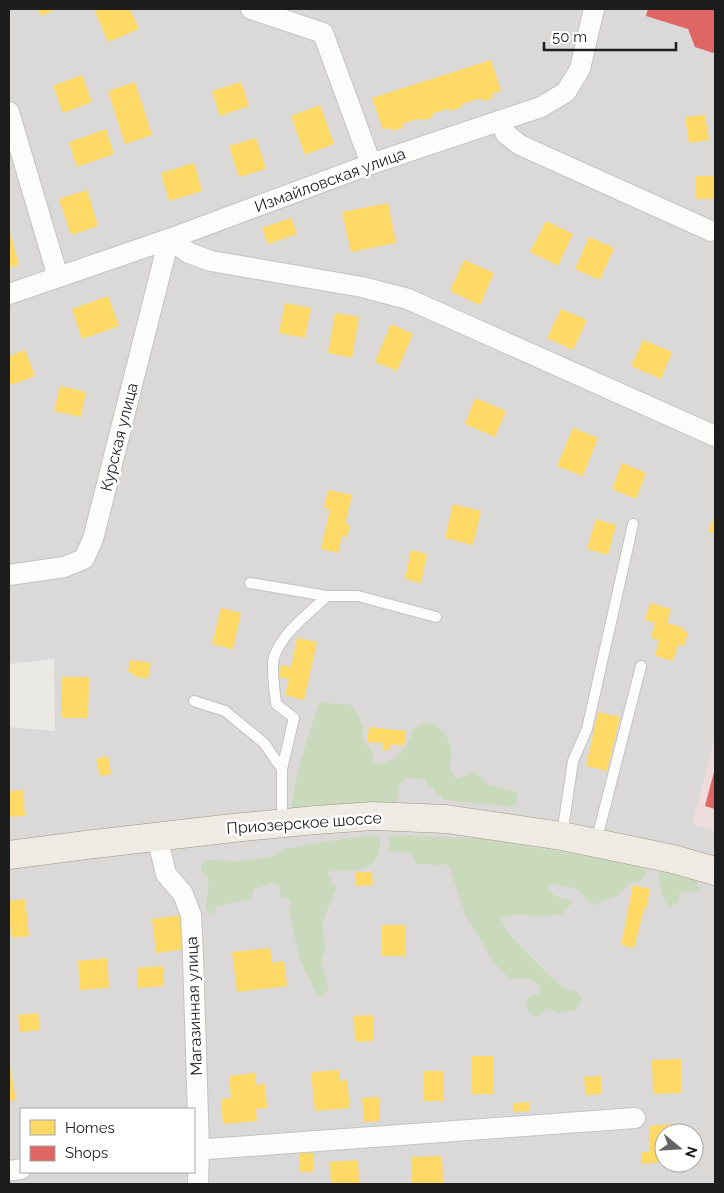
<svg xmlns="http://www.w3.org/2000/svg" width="724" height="1193" font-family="Raleway,sans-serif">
	<rect width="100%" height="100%" fill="#ebe9e6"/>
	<!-- residential -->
	<path fill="#dad9d7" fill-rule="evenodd" d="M 9,9 L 715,9 L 715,1184 L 9,1184 L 9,727 L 55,731 L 54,659 L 9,664 ZM 21,1109 L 194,1109 L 194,1172 L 21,1172 ZM 664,1133 L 694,1133 L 694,1163 L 664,1163 Z"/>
	<!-- commercial -->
	<polygon fill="#eedcdc" points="715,737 715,831 692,824"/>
	<!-- forest -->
	<g fill="#c8dabb">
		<path d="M 319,702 L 352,705 L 363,726 L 363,740 L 371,749 L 375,764 C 380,763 387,762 391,760 C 404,754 409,740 414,728 L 423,724 L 434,723 L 447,736 L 451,748 L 450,770 L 457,779 L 475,772 L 489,785 L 517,792 L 517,803 L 512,807 L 444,800 L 423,779 L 405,778 L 399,786 L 397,802 L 291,809 L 299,766 Z"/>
		<path d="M 375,835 L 380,840 C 379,854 379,863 363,868 C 357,870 350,871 343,871 C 337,871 333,870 327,872 L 331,881 L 336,887 L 322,925 L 326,948 L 321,960 L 329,989 L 323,996 L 317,995 L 300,961 L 289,910 L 290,900 L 280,897 L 279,886 L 272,883 L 254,889 L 251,899 L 217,906 L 213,915 L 208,913 C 204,906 206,904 207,896 C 209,891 208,884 208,878 L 202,873 L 201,864 L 208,860 L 221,860 L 235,862 L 270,857 L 286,849 L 316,843 Z"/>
		<polygon points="388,835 479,838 646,866 646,875 641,881 628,884 618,896 594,905 586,900 578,889 552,884 548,890 555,896 573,901 562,914 536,917 520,914 501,918 508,933 549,975 564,988 576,991 582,998 576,1010 557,1013 549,1008 535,1017 527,1011 527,999 539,993 540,986 529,978 510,979 494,963 466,916 449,865 416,864 409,853 390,851"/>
		<path d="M 667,869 L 696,878 L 699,891 L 680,893 L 677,903 L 669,908 C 662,899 660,886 658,875 Z"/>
	</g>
	<!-- homes -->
	<g fill="#ffd966">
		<polygon points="38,9 58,9 41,16"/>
		<polygon points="94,9 130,9 139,29 108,42"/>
		<polygon points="491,60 501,91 492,94 493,98 482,101 481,98 462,104 462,107 450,111 450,108 432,114 433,117 421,121 420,118 402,124 403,128 391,131 390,127 383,130 372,98"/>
		<polygon points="82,75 92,102 63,113 53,86"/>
		<polygon points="135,82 152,135 125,144 108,91"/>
		<polygon points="241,82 249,106 220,116 212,91"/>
		<polygon points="320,105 334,144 305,155 291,116"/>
		<polygon points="705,115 709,140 689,143 685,117"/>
		<polygon points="106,129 114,154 77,167 69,142"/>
		<polygon points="256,138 266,169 239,177 229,146"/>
		<polygon points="194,163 202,191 169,201 161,173"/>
		<rect x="696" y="176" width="19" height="23"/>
		<polygon points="87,190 98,226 71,235 59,199"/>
		<polygon points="388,203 396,243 351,252 342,212"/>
		<polygon points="291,218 297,234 268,244 262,228"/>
		<polygon points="546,221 573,234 558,266 530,252"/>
		<polygon points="10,232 19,265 9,268 9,233"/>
		<polygon points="589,237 614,248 600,280 575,269"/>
		<polygon points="464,260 494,273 480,305 450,291"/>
		<polygon points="108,296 119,326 82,339 72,309"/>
		<polygon points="285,303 311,308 305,338 279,333"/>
		<polygon points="561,309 587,320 573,350 547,338"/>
		<polygon points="335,313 359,317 352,358 328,353"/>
		<polygon points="391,324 413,334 397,371 375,362"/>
		<polygon points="643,340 672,352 661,379 631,366"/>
		<polygon points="25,350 35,376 11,385 9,379 9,356"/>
		<polygon points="60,386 86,392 81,417 54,411"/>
		<polygon points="475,398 506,411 495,437 465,424"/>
		<polygon points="573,428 598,438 583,476 557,466"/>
		<polygon points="622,463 646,473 636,499 612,489"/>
		<polygon points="328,490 352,495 345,524 350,525 347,537 342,536 338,553 321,549 330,509 324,508"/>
		<polygon points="453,504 481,511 473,545 445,538"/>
		<polygon points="715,513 715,534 708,531"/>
		<polygon points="596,519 616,525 608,555 587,549"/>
		<polygon points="411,550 427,554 421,583 405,579"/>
		<polygon points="650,603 671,609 667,623 684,628 683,631 688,632 684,646 678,645 673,661 655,656 659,640 651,638 655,623 645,620"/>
		<polygon points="221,608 241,613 233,649 212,644"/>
		<polygon points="297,638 317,642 304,700 285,695 289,679 279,677 281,665 291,667"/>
		<polygon points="130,660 151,663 148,679 133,676 134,673 128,672"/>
		<polygon points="62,677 89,677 88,718 61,718"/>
		<polygon points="598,712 620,717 607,771 586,766"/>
		<polygon points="369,727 406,731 404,746 391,744 390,750 382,750 383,743 367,742"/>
		<polygon points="108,756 111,774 100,776 96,759"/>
		<polygon points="23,790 25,816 9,817 9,791"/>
		<polygon points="355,872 372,872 373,885 356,886"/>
		<polygon points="633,885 650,889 646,909 644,909 634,948 621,945"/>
		<polygon points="25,899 29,936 11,938 9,901"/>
		<polygon points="183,915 187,949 156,953 152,919"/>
		<rect x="382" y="925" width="23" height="31"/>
		<polygon points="270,948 272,963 284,961 287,986 237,992 232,952"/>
		<polygon points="107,958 109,988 80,990 78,961"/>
		<polygon points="163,966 163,986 138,988 137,968"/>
		<polygon points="38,1013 40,1030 20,1032 18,1015"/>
		<polygon points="373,1015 374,1041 355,1042 354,1016"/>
		<rect x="471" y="1056" width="22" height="38"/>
		<polygon points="681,1059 682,1093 653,1094 652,1060"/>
		<polygon points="10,1066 16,1100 9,1101 9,1067"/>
		<polygon points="339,1070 340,1081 347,1080 350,1108 315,1111 311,1072"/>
		<polygon points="423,1071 443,1071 443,1101 424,1101"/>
		<polygon points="255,1073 256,1085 265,1084 267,1108 256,1109 257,1121 223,1124 221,1099 231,1098 229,1076"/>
		<polygon points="601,1076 602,1094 586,1095 584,1077"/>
		<polygon points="379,1097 380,1121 364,1122 362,1098"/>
		<polygon points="530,1102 530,1111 514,1112 514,1103"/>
		<polygon points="676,1124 676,1133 664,1133 664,1162 641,1164 641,1152 650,1152 649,1126"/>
		<polygon points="299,1153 313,1153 314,1172 299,1172"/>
		<polygon points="442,1156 443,1183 412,1184 411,1157"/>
		<polygon points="358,1160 359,1184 331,1184 330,1162"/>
	</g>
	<!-- shops -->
	<g fill="#e06666">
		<polygon points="648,9 715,9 715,51 713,53 695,47 688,29 646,16"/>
		<polygon points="715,768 715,809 705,806"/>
	</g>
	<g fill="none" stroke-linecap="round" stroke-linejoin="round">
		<!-- lane casing -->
		<g stroke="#c4c3c2" stroke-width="12">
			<g id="lane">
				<polyline points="250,583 327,596 358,596 436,617"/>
				<polyline points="194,701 225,711 264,743 282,769 282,808 284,821"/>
				<path d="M 282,769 L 294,718 L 276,704 C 275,692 271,668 274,657 C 283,632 308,614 327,596"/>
				<polyline points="562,835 573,761 587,729 633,524"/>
				<polyline points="596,842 641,666"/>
			</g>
		</g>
		<!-- street casing -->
		<g stroke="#c4c3c2" stroke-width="22">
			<g id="street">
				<polyline points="251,9 323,33 371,164"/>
				<polyline points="9,112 58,277"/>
				<polyline points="500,121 506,134 520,145 711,231"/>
				<polyline points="9,294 169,239 371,164 541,107 566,92 580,69 594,9"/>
				<polyline points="9,575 64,567 84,559 93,539 169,239 189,253 211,261 362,287 408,299 715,436"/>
				<polyline points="157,837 166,874 183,894 191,915 193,956 199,1149 198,1184"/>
				<polyline points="194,1150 635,1118"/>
				<polyline points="9,1171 21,1169"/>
			</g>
		</g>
		<!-- primary casing -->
		<g stroke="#a19482" stroke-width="29">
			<polyline id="primary" points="9,855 86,845 233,828 316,820 373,816 446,819 562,836 673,859 715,871"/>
		</g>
		<!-- lane -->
		<use href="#lane" stroke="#fcfcfb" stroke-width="10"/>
		<!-- street -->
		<use href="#street" stroke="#fcfcfb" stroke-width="20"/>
		<!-- primary -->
		<use href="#primary" stroke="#f0eae4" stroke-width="28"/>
	</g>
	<g text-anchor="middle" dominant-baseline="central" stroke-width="5" stroke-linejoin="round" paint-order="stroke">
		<!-- street labels -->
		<g font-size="16" fill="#1d1d1d" stroke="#fff">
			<text transform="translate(330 180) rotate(-20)">Измайловская улица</text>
			<text transform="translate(119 437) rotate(-76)">Курская улица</text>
			<text transform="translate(304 823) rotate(-4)">Приозерское шоссе</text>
			<text transform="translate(194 1006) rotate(-92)">Магазинная улица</text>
		</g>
	</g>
	<!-- border -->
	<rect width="724" height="1193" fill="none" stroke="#1d1d1d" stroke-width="20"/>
	<!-- legend -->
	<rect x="20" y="1108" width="175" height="65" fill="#ffffff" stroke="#a5a5a5"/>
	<rect x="30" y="1120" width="25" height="15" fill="#ffd966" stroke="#a5a5a5"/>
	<text x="65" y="1133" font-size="15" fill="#1d1d1d">Homes</text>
	<rect x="30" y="1146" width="25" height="15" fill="#e06666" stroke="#a5a5a5"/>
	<text x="65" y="1158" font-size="15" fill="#1d1d1d">Shops</text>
	<!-- north arrow -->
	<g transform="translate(679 1148) rotate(108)"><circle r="24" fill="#ffffff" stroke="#a5a5a5"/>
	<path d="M0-4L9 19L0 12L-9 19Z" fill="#656463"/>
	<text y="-8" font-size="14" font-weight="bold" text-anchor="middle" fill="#1d1d1d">N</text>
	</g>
	<!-- scale -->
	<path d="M544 42v8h132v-8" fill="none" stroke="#1d1d1d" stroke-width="2.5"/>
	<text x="552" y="42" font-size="15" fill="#1d1d1d" stroke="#ffffff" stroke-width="4" paint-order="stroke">50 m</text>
</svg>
